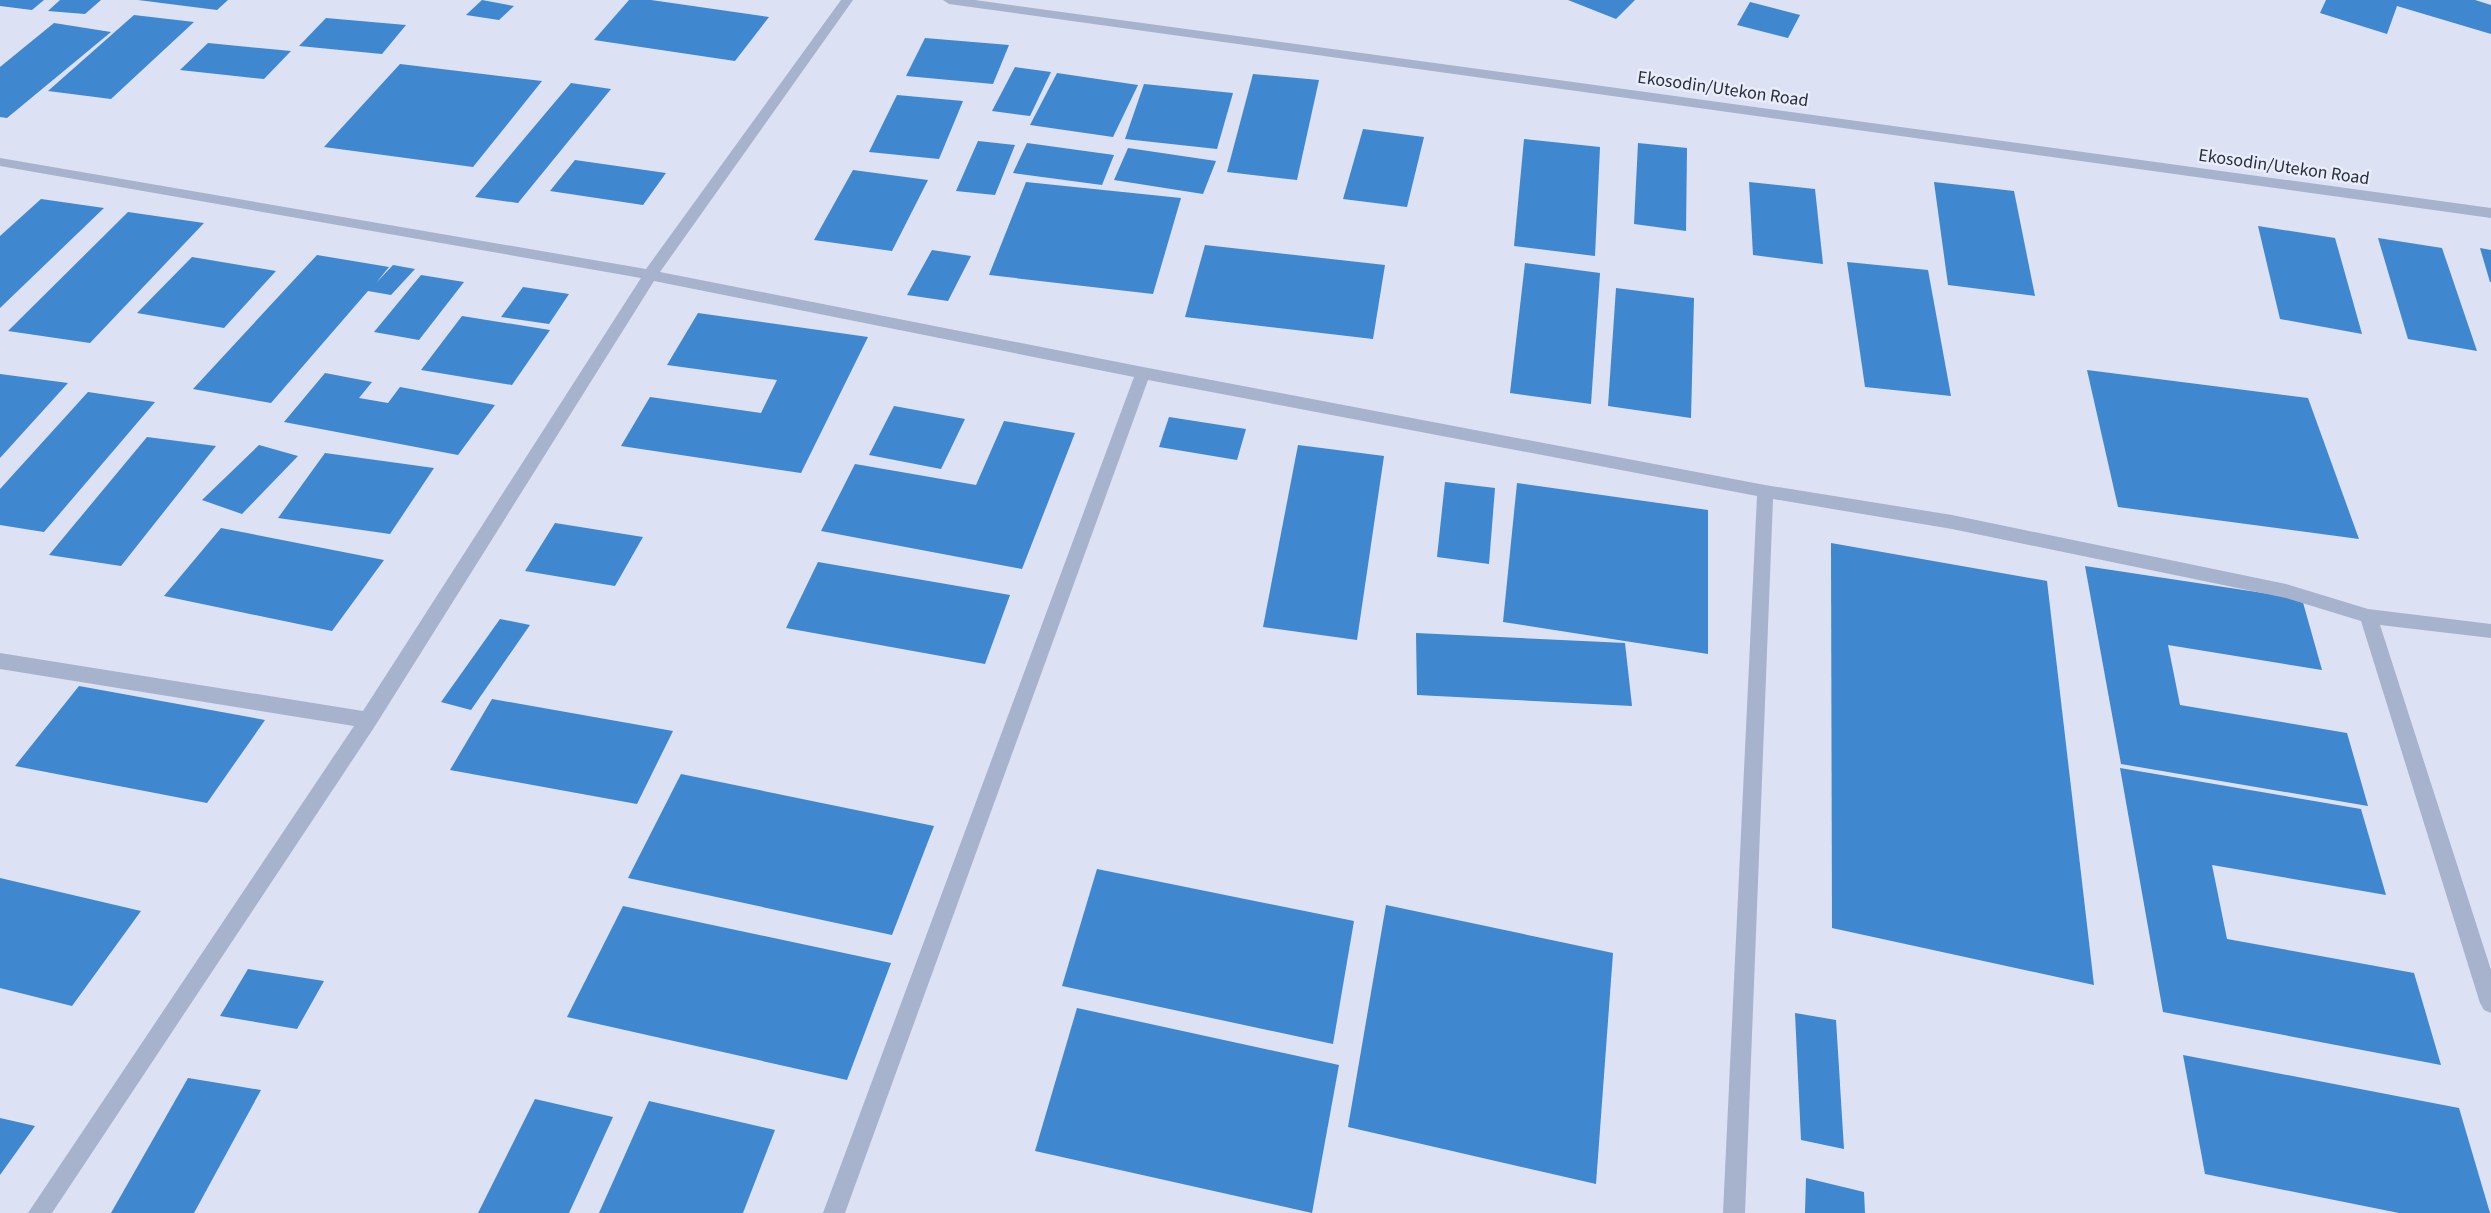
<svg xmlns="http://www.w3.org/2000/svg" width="2491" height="1213" font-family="'Source Sans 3',sans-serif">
	<rect width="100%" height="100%" fill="#dce1f4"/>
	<!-- building -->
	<g fill="#3f87cf">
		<polygon points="0,0 44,0 32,10 0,6"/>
		<polygon points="60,0 101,0 85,14 48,11"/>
		<polygon points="138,0 228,0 217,10"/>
		<polygon points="482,0 514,6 499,20 466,15"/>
		<polygon points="629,0 651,0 769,17 735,61 594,40"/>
		<polygon points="1568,0 1635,0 1616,19"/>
		<polygon points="2326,0 2475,0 2491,5 2491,34 2397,6 2387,34 2320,13"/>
		<polygon points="1750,2 1800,15 1788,38 1737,25"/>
		<polygon points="134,15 194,22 111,99 48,91"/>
		<polygon points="326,18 406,25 382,54 299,46"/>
		<polygon points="54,23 111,32 7,118 0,117 0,67"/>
		<polygon points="925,38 1009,45 993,84 906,76"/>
		<polygon points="208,43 291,51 264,79 180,70"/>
		<polygon points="400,64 542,81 473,167 324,147"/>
		<polygon points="1015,67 1051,72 1030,116 992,111"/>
		<polygon points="1057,73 1138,85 1113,137 1030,125"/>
		<polygon points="1253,74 1319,80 1297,180 1227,172"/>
		<polygon points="571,83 611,89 518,203 475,197"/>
		<polygon points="1144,84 1233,93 1217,149 1125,139"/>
		<polygon points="897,95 963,101 939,159 869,152"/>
		<polygon points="1363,129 1424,137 1407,207 1343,199"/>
		<polygon points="1524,139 1600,147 1595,256 1514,246"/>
		<polygon points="978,141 1015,145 995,195 956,191"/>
		<polygon points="1027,143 1114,155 1102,185 1013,173"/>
		<polygon points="1638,143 1687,148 1686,231 1634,224"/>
		<polygon points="1128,148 1216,161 1203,194 1114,180"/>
		<polygon points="575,160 666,173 643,205 550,191"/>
		<polygon points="853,170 928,180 892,251 814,240"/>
		<polygon points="1026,182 1181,198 1153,294 989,275"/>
		<polygon points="1749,182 1815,189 1823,264 1753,255"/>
		<polygon points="1934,182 2014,191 2035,296 1948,285"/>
		<polygon points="41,199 104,208 0,308 0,236"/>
		<polygon points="128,212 204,223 90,343 8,331"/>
		<polygon points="2258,226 2335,238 2362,334 2280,319"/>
		<polygon points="2378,238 2442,248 2477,351 2408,339"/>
		<polygon points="1205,245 1385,265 1373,339 1185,317"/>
		<polygon points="2480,248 2491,250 2491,282 2490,282"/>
		<polygon points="932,250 971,256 948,301 907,295"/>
		<polygon points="317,255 389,267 376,283 393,265 415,269 391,295 368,291 271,403 193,389"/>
		<polygon points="192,257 276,271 224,328 137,313"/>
		<polygon points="1847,262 1928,270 1951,396 1865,387"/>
		<polygon points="1525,263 1600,273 1591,404 1510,393"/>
		<polygon points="421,275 464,282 419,340 374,332"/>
		<polygon points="523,287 569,294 549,324 501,317"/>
		<polygon points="1616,288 1694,298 1691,418 1608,406"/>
		<polygon points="698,313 868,337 801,473 621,446 650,397 761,413 777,380 667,365"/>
		<polygon points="462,316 550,330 512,385 421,370"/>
		<polygon points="2087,370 2308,398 2359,539 2118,507"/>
		<polygon points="325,373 372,382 359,398 388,403 400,387 495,405 458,455 284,422"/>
		<polygon points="0,374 68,383 0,458"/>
		<polygon points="88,392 155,402 44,532 0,525 0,489"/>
		<polygon points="894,406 965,419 941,469 869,455"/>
		<polygon points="1169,417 1246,429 1237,460 1159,447"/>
		<polygon points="1004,421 1075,433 1022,569 821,531 855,464 976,485"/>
		<polygon points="147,437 216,446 121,566 49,555"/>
		<polygon points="259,445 298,456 242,514 202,500"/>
		<polygon points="1298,445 1384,456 1357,640 1263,627"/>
		<polygon points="325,453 434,468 390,534 278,518"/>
		<polygon points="1445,482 1495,488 1489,564 1437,557"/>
		<polygon points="1517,483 1708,510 1708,654 1503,622"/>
		<polygon points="555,523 643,537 615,586 525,571"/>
		<polygon points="221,528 384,560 332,631 164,596"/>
		<polygon points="1831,543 2047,581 2094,985 1832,928"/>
		<polygon points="818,562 1010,595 985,664 786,628"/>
		<polygon points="2085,566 2302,599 2322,670 2168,645 2180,705 2347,733 2368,806 2121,764"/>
		<polygon points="500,619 530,625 471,710 441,702"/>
		<polygon points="1416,633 1625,643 1632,706 1417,695"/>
		<polygon points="79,686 265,720 207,803 15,766"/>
		<polygon points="492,699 673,731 637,804 450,770"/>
		<polygon points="2120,768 2361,809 2386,895 2212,865 2227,939 2414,973 2441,1065 2163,1012"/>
		<polygon points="681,774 934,826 892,935 628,878"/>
		<polygon points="1097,869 1354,921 1333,1044 1062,986"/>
		<polygon points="0,878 141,911 72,1006 0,988"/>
		<polygon points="1386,905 1613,953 1596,1184 1348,1127"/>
		<polygon points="623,906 891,963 847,1080 567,1017"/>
		<polygon points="248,969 324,981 297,1029 220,1016"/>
		<polygon points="1077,1008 1339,1065 1312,1213 1035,1151"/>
		<polygon points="1795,1013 1836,1020 1844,1149 1801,1140"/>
		<polygon points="2183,1055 2459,1108 2490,1213 2399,1213 2205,1174"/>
		<polygon points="188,1078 261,1090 194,1213 111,1213"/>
		<polygon points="535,1099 613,1117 569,1213 478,1213"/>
		<polygon points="649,1101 775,1130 743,1213 599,1213"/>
		<polygon points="0,1118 35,1126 0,1175"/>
		<polygon points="1806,1178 1864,1192 1865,1213 1805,1213"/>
	</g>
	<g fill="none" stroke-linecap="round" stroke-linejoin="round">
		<!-- street -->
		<g fill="#a7b2cd" fill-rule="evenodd">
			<polygon points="841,0 853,0 660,272 1143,367 1765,485 1952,515 2286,584 2368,609 2491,624 2491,638 2380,625 2491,970 2491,1013 2484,1010 2480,1003 2361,621 2286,598 1952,529 1773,499 1745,1213 1723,1213 1757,496 1148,380 845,1213 823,1213 1134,377 654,281 375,726 52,1213 28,1213 354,726 0,669 0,653 363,711 641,278 0,166 0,158 646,269"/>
			<polygon points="943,0 975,0 2491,208 2491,218 949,4"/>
		</g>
	</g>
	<g text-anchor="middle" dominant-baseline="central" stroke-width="5" stroke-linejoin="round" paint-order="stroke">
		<!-- far-street labels -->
		<g font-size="18" fill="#282f39" stroke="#e9edfb">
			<text transform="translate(1723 89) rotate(8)">Ekosodin/Utekon Road</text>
			<text transform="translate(2284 167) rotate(8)">Ekosodin/Utekon Road</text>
		</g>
	</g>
</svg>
